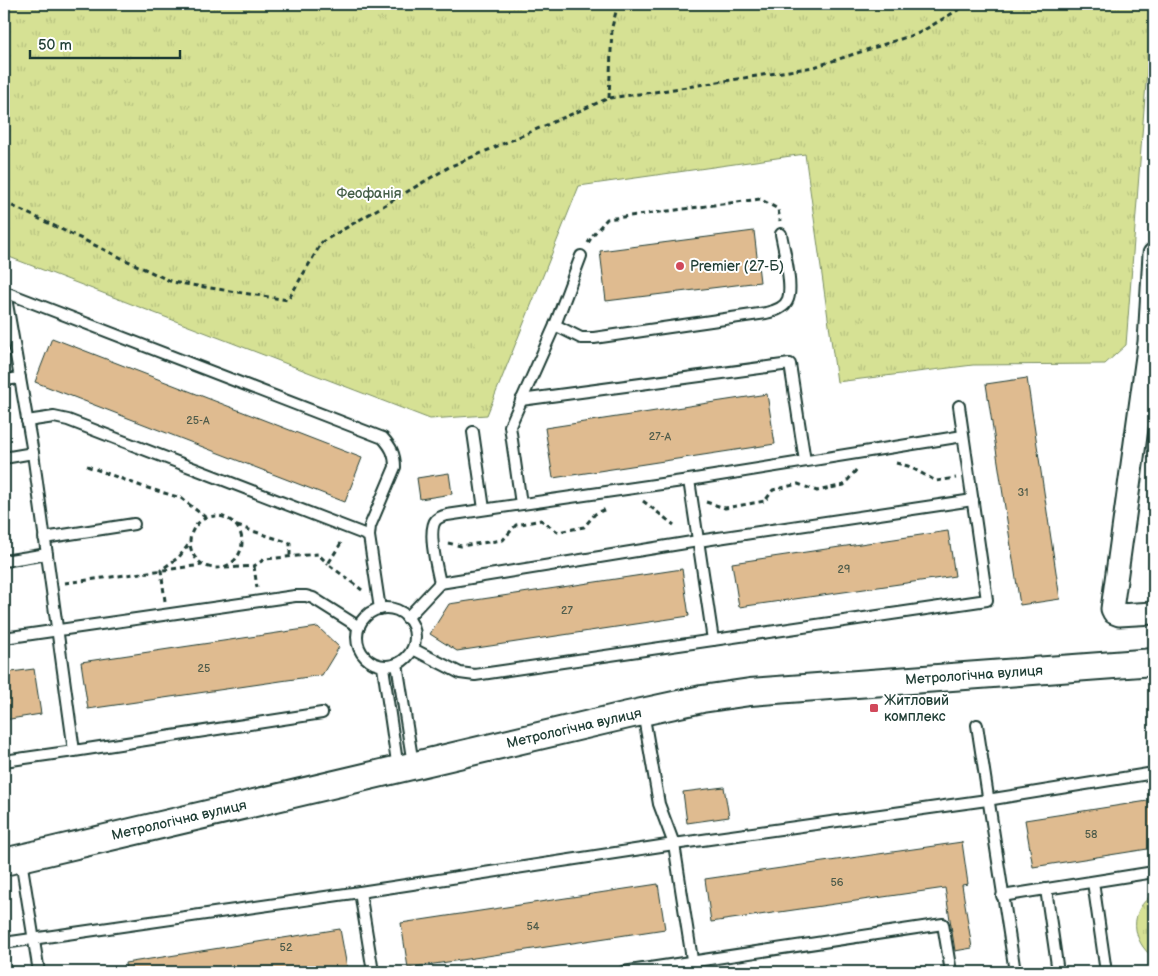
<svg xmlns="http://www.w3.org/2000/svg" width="1158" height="976" font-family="'Balsamiq Sans',sans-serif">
	<defs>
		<pattern id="grass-tufts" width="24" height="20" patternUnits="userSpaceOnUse" patternTransform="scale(1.25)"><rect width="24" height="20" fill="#d6e194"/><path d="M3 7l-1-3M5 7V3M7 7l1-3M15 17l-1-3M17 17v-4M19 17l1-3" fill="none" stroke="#b7c280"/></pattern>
	</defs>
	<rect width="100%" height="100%" fill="#fff"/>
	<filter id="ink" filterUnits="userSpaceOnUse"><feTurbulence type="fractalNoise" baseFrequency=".02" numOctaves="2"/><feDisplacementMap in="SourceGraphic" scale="10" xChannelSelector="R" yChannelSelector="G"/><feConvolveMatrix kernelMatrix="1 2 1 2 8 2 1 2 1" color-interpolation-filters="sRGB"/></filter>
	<g filter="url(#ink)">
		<!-- grass -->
		<g fill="url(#grass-tufts)" stroke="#7a8f64">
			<polygon points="4,4 1152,4 1126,345 1105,364 973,365 837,382 805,154 579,186 487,415 430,419 4,255"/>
			<path d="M 1154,894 L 1154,958 C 1131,941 1128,910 1154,894 Z"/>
		</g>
		<!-- building -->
		<g fill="#dfbb90" stroke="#1f3d34">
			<polygon points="754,231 760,282 606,301 600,251"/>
			<polygon points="52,338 362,458 345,502 35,382"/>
			<polygon points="1027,378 1060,599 1020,605 986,384"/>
			<polygon points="767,394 775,444 553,478 545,428"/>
			<polygon points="449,473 452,494 420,499 417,478"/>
			<polygon points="948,531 955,576 739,607 732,563"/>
			<polygon points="682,569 689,616 457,651 430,634 449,604"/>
			<polygon points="318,627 339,647 322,675 88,709 81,662"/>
			<polygon points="34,669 41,714 4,720 4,673"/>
			<polygon points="724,787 729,817 687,823 683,792"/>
			<polygon points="1154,800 1154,848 1033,867 1025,820"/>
			<polygon points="962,842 968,884 962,885 972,948 955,951 945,888 711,922 705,879"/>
			<polygon points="658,884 665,929 408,968 401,923"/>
			<polygon points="340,929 347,967 314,972 126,972 125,963"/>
		</g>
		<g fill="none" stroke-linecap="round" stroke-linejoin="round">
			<!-- service casing -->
			<g stroke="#1f3d34" stroke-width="14">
				<g id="service">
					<path d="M 555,325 L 581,338 L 594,338 L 766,313 C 775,311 785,308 788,299 C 793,285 784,250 781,234"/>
					<polyline points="4,380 20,378"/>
					<polyline points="521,400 790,364 805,461"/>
					<polyline points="27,421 54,417 68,420 369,536"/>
					<polyline points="473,432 484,509"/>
					<path d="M 33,453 L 5,292 L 383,438 C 391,447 395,454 395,467 L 370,526 L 369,536 L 380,609"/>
					<polyline points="4,458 33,453 74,751 322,713"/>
					<polyline points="689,480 963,436"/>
					<polyline points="521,504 510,426 555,325 581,256"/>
					<polyline points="44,538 134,524"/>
					<polyline points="4,561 47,554"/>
					<path d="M 440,583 C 437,569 427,530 436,520 C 439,517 443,516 447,515 L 689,480 L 713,640"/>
					<circle cx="386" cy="637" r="29"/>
					<polyline points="407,618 440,583 698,541 973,500"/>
					<polyline points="4,638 295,596 306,596 313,598 359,627"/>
					<polyline points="413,649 460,673 475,675 987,600 959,406"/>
					<polyline points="397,664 413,764"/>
					<polyline points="383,667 398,769"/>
					<polyline points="643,712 659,804 674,844 694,972"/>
					<polyline points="977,725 1015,972"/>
					<polyline points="4,761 74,751"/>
					<polyline points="21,860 39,972"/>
					<polyline points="1093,882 1106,972"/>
					<polyline points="1046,889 1058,972"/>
					<polyline points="360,892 373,972"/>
					<polyline points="1002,896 1154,872"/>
					<polyline points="4,943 360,892 674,844 987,800 1154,773"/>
					<polyline points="623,972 943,924 951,972"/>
				</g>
			</g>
			<!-- minor casing -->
			<g stroke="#1f3d34" stroke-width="25">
				<polyline id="minor" points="1154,254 1149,342 1112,609 1114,613 1119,615 1154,613"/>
			</g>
			<!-- tertiary casing -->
			<g stroke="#1f3d34" stroke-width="30">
				<polyline id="tertiary" points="4,862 628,715 702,699 750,692 1154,662"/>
			</g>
			<!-- path -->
			<g stroke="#1f3d34" stroke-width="3" stroke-dasharray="5 4" stroke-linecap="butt">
				<polyline points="609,98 612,27 618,4"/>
				<polyline points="4,202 172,282 288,300 322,242 449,167 609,98 661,91 814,67 919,33 968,4"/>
				<polyline points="588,243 593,235 607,219 760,199 778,209 780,221"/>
				<polyline points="896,463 908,466 936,481 956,478"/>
				<polyline points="87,466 141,486 181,498 205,517"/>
				<polyline points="643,501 674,525"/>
				<polyline points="706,502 725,508 765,501 773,490 798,484 817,491 844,485 857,469"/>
				<circle cx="216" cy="542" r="26"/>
				<polyline points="237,526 290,543 290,557"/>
				<polyline points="341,543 328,564 362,590"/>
				<polyline points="448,543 461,546 503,540 516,525 541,520 558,532 584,527 595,514 608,508"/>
				<polyline points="254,566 257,588"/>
				<polyline points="225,568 254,566 265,559 318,554 328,564"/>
				<polyline points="65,583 202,565"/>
				<polyline points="165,601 161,570 179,557 189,544"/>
				<polyline points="922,972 936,970"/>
			</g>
			<!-- service -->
			<use href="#service" stroke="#fff" stroke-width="10"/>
			<!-- minor -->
			<use href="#minor" stroke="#fff" stroke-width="21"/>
			<!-- tertiary -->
			<use href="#tertiary" stroke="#fff" stroke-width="26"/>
		</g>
	</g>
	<!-- markers -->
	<g fill="#d1495b" stroke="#fff" stroke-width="2">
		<circle cx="680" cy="266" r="5"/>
		<rect x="869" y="703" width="10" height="10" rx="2.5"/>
	</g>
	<g text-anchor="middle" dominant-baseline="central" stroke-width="4" stroke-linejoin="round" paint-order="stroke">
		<!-- number labels -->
		<g font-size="11" fill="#4f5c4b">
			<text x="198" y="420">25-А</text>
			<text x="660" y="436">27-А</text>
			<text x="1023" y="492">31</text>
			<text x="844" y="569">29</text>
			<text x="567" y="610">27</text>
			<text x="204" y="668">25</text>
			<text x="1091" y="834">58</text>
			<text x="837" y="882">56</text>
			<text x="533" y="926">54</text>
			<text x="286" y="947">52</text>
		</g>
		<!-- park labels -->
		<g font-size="14" fill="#445e47" stroke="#fff">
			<text x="369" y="193">Феофанія</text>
		</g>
		<!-- poi labels -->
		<g font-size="14" fill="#1f3d34" stroke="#fff" text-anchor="start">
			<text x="690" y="266">Premier (27-Б)</text>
			<text x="884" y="700">Житловий<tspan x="884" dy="16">комплекс</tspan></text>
		</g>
		<!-- street labels -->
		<g font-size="14" fill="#1f3d34" stroke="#fff">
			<text transform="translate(974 675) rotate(-4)">Метрологічна вулиця</text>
			<text transform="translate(574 728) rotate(-13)">Метрологічна вулиця</text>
			<text transform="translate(179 820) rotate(-13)">Метрологічна вулиця</text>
		</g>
	</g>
	<!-- margin -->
	<rect width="1158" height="976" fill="none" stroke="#fff" stroke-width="20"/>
	<rect x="10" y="10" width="1138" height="956" fill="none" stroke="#1f3d34" stroke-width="2" filter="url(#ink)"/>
	<!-- scale -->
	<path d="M30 50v8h150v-8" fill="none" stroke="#1f3d34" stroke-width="2.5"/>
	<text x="38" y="50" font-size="15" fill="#1f3d34" stroke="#ffffff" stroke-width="4" paint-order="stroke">50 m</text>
</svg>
